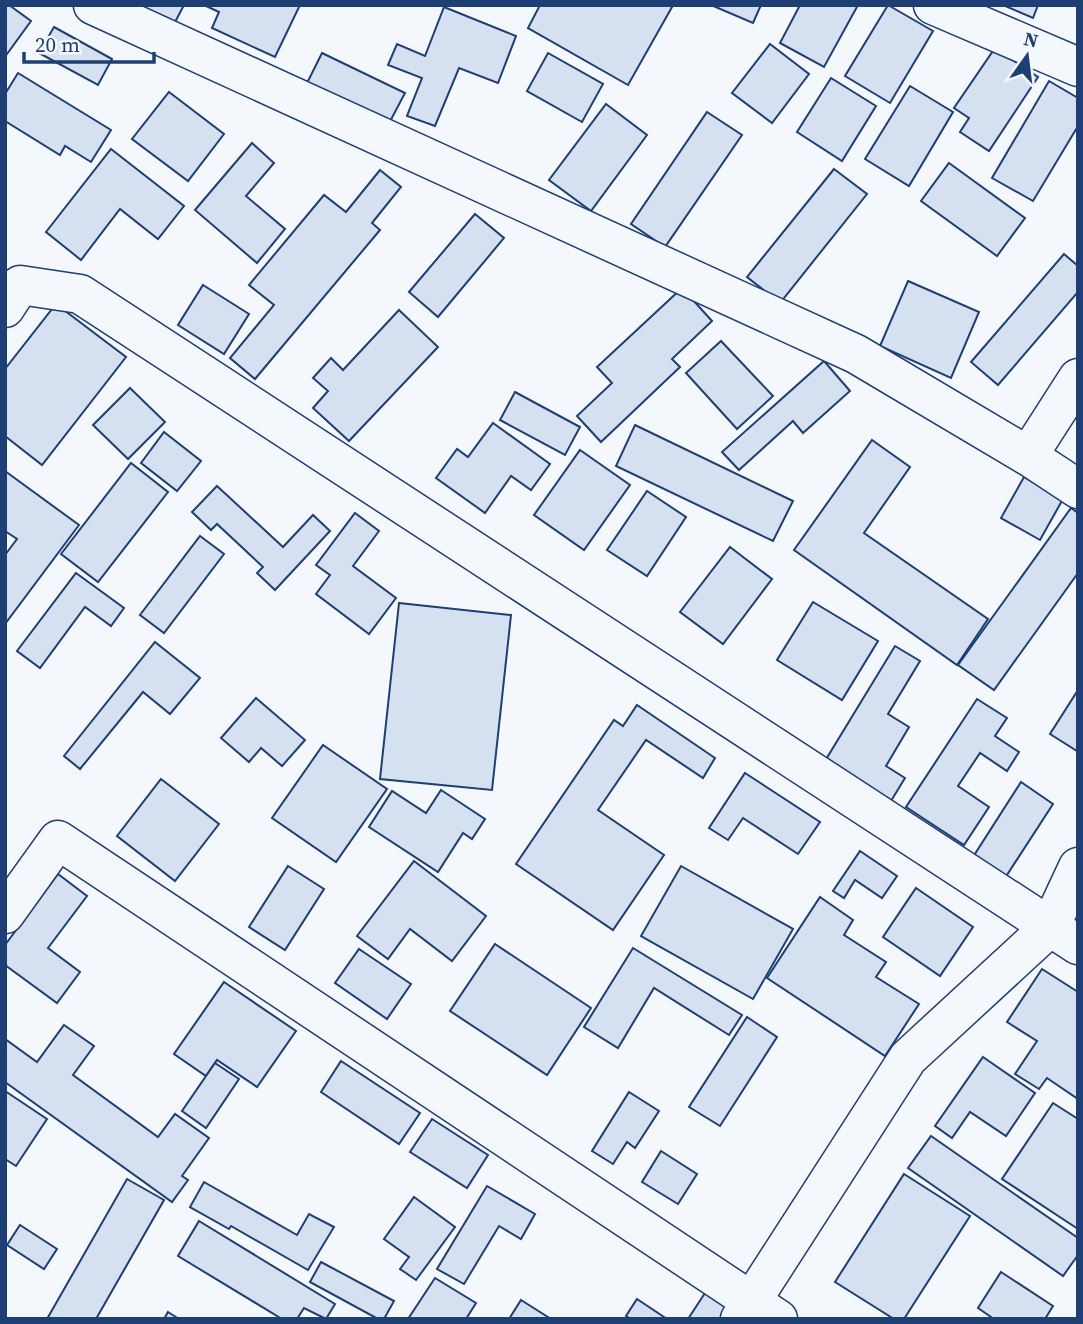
<svg xmlns="http://www.w3.org/2000/svg" width="1083" height="1324" font-family="'Source Serif 4',serif">
	<rect width="100%" height="100%" fill="#f4f7fb"/>
	<!-- building -->
	<g fill="#d5e0f0" stroke="#1d3f73" stroke-width="2">
		<polygon points="5,5 9,5 31,21 7,54 5,52"/>
		<polygon points="138,5 184,5 173,26"/>
		<polygon points="204,5 300,5 275,57 212,28 219,12"/>
		<polygon points="540,5 669,5 672,7 628,85 528,28"/>
		<polygon points="711,5 761,5 753,23"/>
		<polygon points="800,5 858,5 824,67 780,43"/>
		<polygon points="888,5 933,31 890,103 845,76"/>
		<polygon points="1003,5 1038,5 1033,18"/>
		<polygon points="444,7 516,36 498,83 459,68 435,126 407,116 422,78 388,65 397,44 425,56"/>
		<polygon points="54,27 112,59 98,85 39,53"/>
		<polygon points="770,44 809,74 772,123 732,93"/>
		<polygon points="995,48 1038,77 989,151 960,132 969,118 954,108"/>
		<polygon points="322,53 405,93 385,131 303,91"/>
		<polygon points="548,53 603,84 582,122 527,91"/>
		<polygon points="18,73 111,130 91,162 65,146 60,155 5,121 5,94"/>
		<polygon points="831,78 876,106 842,161 797,132"/>
		<polygon points="1049,81 1078,98 1078,126 1033,201 992,178"/>
		<polygon points="910,86 953,112 909,186 865,159"/>
		<polygon points="169,92 224,134 188,181 132,139"/>
		<polygon points="606,104 647,135 591,211 549,180"/>
		<polygon points="707,112 742,135 665,247 631,224"/>
		<polygon points="252,143 274,163 246,196 285,229 257,263 195,210"/>
		<polygon points="111,149 184,206 158,239 120,209 81,260 46,232"/>
		<polygon points="949,163 1025,218 997,256 921,201"/>
		<polygon points="834,169 867,194 780,303 747,277"/>
		<polygon points="380,170 401,187 372,223 380,230 255,379 230,358 274,305 249,285 324,195 346,212"/>
		<polygon points="475,214 504,238 438,317 409,292"/>
		<polygon points="1064,254 1078,266 1078,292 998,385 971,362"/>
		<polygon points="908,281 979,312 951,378 880,346"/>
		<polygon points="203,285 249,314 224,354 178,325"/>
		<polygon points="682,288 712,321 672,359 680,367 601,442 577,416 612,383 597,367"/>
		<polygon points="56,304 126,357 42,465 5,436 5,369"/>
		<polygon points="399,310 438,347 349,441 313,408 328,391 313,378 331,358 343,370"/>
		<polygon points="721,341 773,396 737,429 686,373"/>
		<polygon points="824,361 850,391 803,433 793,421 739,470 722,452"/>
		<polygon points="130,388 165,422 128,459 93,425"/>
		<polygon points="515,392 580,427 565,455 500,420"/>
		<polygon points="493,423 550,464 531,490 511,476 485,513 436,478 457,449 468,457"/>
		<polygon points="635,425 793,501 773,541 616,466"/>
		<polygon points="164,432 201,461 177,491 141,463"/>
		<polygon points="872,440 910,467 864,533 988,619 957,665 794,550"/>
		<polygon points="580,450 630,485 584,550 534,515"/>
		<polygon points="131,463 168,492 98,582 61,554"/>
		<polygon points="5,471 79,525 5,624 5,555 17,539 5,531"/>
		<polygon points="1024,477 1063,499 1040,540 1001,518"/>
		<polygon points="217,486 283,547 313,515 330,531 275,590 257,573 263,567 217,524 211,530 192,512"/>
		<polygon points="647,491 686,517 647,576 607,550"/>
		<polygon points="1071,508 1078,513 1078,573 994,690 958,665"/>
		<polygon points="355,513 379,531 353,566 396,598 369,634 316,594 330,575 316,565"/>
		<polygon points="200,536 224,554 164,633 140,615"/>
		<polygon points="730,547 772,579 723,644 680,612"/>
		<polygon points="76,573 124,608 111,626 85,607 40,668 17,651"/>
		<polygon points="813,602 878,641 842,700 777,660"/>
		<polygon points="399,603 511,615 492,790 380,779"/>
		<polygon points="155,642 200,678 170,714 143,692 80,769 64,756"/>
		<polygon points="895,646 920,661 888,714 909,727 886,766 905,778 891,801 825,761"/>
		<polygon points="1078,690 1078,750 1077,751 1050,734"/>
		<polygon points="256,698 305,740 282,766 261,748 249,762 221,738"/>
		<polygon points="977,699 1007,718 995,736 1019,752 1007,771 980,753 958,786 989,807 964,845 906,807"/>
		<polygon points="637,705 715,758 703,778 646,740 598,810 664,855 613,930 516,864 614,720 623,726"/>
		<polygon points="323,745 387,789 336,862 272,818"/>
		<polygon points="745,773 820,822 798,854 743,818 728,840 709,828"/>
		<polygon points="161,779 219,824 175,881 117,836"/>
		<polygon points="1021,782 1053,804 1005,878 973,857"/>
		<polygon points="441,790 485,819 472,839 463,833 438,872 369,827 392,791 426,813"/>
		<polygon points="860,851 897,876 882,898 855,880 844,898 833,891"/>
		<polygon points="414,861 486,916 452,961 410,929 388,959 357,936"/>
		<polygon points="288,866 324,889 285,950 249,927"/>
		<polygon points="681,866 793,929 753,999 641,936"/>
		<polygon points="58,874 87,896 48,948 80,972 57,1003 5,965 5,945"/>
		<polygon points="916,888 973,927 940,976 883,937"/>
		<polygon points="820,897 853,920 844,935 886,962 876,977 919,1004 885,1056 767,978"/>
		<polygon points="495,944 591,1008 547,1075 450,1011"/>
		<polygon points="633,948 742,1015 729,1035 654,988 618,1048 584,1027"/>
		<polygon points="359,949 411,984 387,1019 335,983"/>
		<polygon points="1042,969 1078,992 1078,1099 1047,1078 1039,1089 1015,1074 1037,1041 1007,1022"/>
		<polygon points="224,982 296,1031 257,1087 217,1060 206,1076 174,1054"/>
		<polygon points="747,1017 777,1037 720,1126 689,1107"/>
		<polygon points="64,1025 94,1046 73,1075 158,1137 175,1114 209,1138 182,1176 188,1180 172,1202 5,1082 5,1039 37,1062"/>
		<polygon points="983,1057 1035,1093 1006,1136 970,1112 952,1138 935,1126"/>
		<polygon points="341,1061 420,1113 399,1144 321,1092"/>
		<polygon points="215,1063 239,1079 206,1128 182,1111"/>
		<polygon points="5,1091 47,1119 16,1166 5,1159"/>
		<polygon points="629,1092 659,1111 635,1148 627,1142 613,1164 592,1151"/>
		<polygon points="1053,1103 1078,1119 1078,1229 1002,1179"/>
		<polygon points="432,1119 488,1155 467,1188 410,1152"/>
		<polygon points="931,1136 1078,1238 1078,1255 1063,1276 908,1168"/>
		<polygon points="661,1151 697,1174 678,1204 642,1182"/>
		<polygon points="904,1174 970,1216 904,1319 894,1319 835,1282"/>
		<polygon points="127,1179 164,1200 96,1319 47,1319"/>
		<polygon points="204,1182 297,1235 309,1214 334,1227 308,1270 231,1226 229,1229 190,1207"/>
		<polygon points="487,1186 535,1214 521,1239 499,1226 464,1284 437,1269"/>
		<polygon points="414,1197 455,1227 416,1280 400,1269 409,1257 384,1239"/>
		<polygon points="199,1221 335,1304 326,1319 304,1308 297,1319 282,1319 178,1256"/>
		<polygon points="20,1225 57,1249 44,1269 7,1245"/>
		<polygon points="321,1262 394,1301 384,1319 378,1319 310,1282"/>
		<polygon points="1001,1272 1053,1306 1045,1319 994,1319 978,1308"/>
		<polygon points="435,1278 476,1303 466,1319 408,1319"/>
		<polygon points="705,1293 728,1307 720,1319 688,1319"/>
		<polygon points="637,1299 667,1319 631,1319 626,1316"/>
		<polygon points="521,1300 551,1319 509,1319"/>
		<polygon points="168,1312 179,1319 164,1319"/>
	</g>
	<g fill="none" stroke-linecap="round" stroke-linejoin="round">
		<!-- street casing -->
		<g stroke="#1d3f73" stroke-width="41">
			<g id="street">
				<polyline points="93,5 856,354 1028,456 1078,489"/>
				<polyline points="933,5 1078,67"/>
				<polyline points="5,308 20,285 80,294 1078,945"/>
				<polyline points="1028,456 1078,378"/>
				<polyline points="5,914 58,840 778,1319"/>
				<polyline points="740,1319 908,1058 1050,927 1078,867"/>
			</g>
		</g>
		<!-- street -->
		<use href="#street" stroke="#f4f7fb" stroke-width="38"/>
	</g>
	<!-- border -->
	<rect width="1083" height="1324" fill="none" stroke="#1d3f73" stroke-width="14"/>
	<!-- north arrow -->
	<g transform="translate(1027 56) rotate(14)" stroke="#f4f7fb" stroke-width="5" paint-order="stroke">
	<path d="M0-5L12 26L0 18L-12 26Z" fill="#1d3f73"/>
	<text y="-10" font-size="19" font-weight="bold" text-anchor="middle" fill="#1d3f73">N</text>
	</g>
	<!-- scale -->
	<path d="M24 52v10h130v-10" fill="none" stroke="#1d3f73" stroke-width="3.5"/>
	<text x="35" y="52" font-size="21" fill="#1d3f73" stroke="#f4f7fb" stroke-width="5" paint-order="stroke">20 m</text>
</svg>
